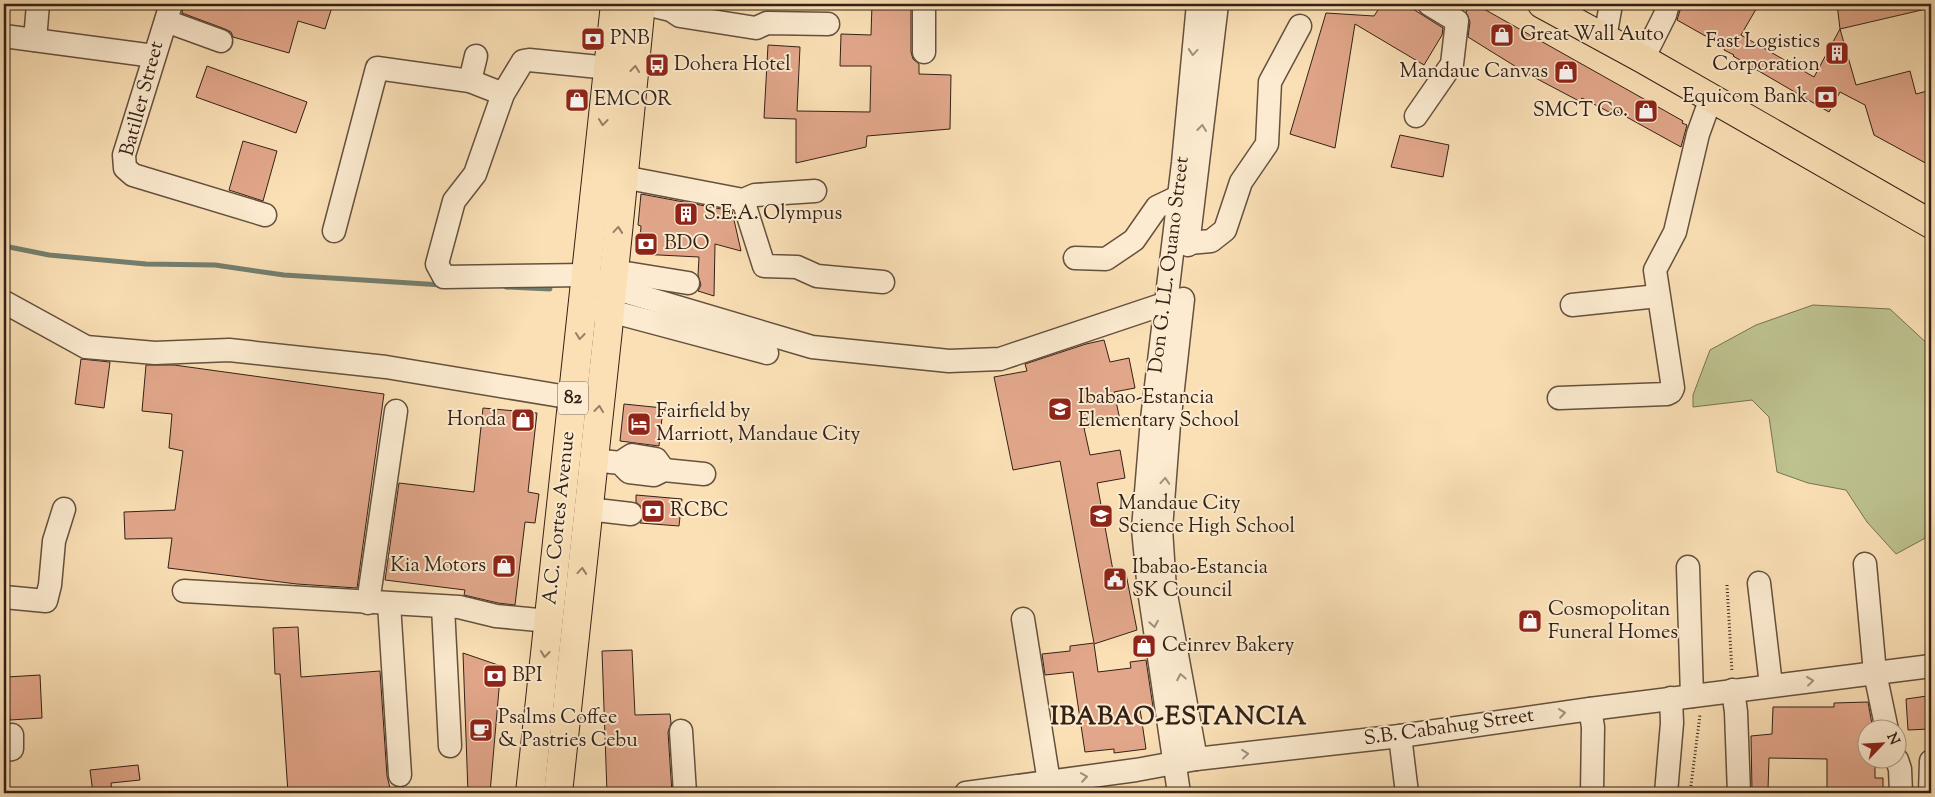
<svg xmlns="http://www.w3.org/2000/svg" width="1935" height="797" font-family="'Sorts Mill Goudy',serif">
	<rect width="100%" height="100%" fill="#fbe0b6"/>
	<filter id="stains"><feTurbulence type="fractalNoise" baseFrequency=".004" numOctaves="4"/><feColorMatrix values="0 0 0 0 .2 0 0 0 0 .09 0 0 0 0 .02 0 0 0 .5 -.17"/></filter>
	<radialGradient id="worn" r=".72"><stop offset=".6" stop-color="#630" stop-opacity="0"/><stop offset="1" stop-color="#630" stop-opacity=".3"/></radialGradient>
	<!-- green -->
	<polygon fill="#bdc28f" stroke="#787252" points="1813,305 1890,309 1931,347 1931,535 1896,554 1867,522 1846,490 1808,483 1777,472 1769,417 1752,400 1693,407 1693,395 1710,350 1756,325"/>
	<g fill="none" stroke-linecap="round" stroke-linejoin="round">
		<!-- stream -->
		<g stroke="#747f6f" stroke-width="5">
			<polyline points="4,246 49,255 146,264 215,265 284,275 442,285"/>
			<polyline points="506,287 550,289"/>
		</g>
	</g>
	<!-- building -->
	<g fill="#e2a78b" stroke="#332116">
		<polygon points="184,4 333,4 325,29 298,21 289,53 233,37 231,32 225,29 182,13"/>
		<polygon points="872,4 911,4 911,52 913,59 919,64 919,74 951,75 950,129 867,136 866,147 796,163 796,119 764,118 768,45 800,47 797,111 870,112 871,66 840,66 841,34 871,35"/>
		<polygon points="1382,4 1405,4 1443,28 1442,35 1424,65 1355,24 1335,148 1290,134 1326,13 1374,16"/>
		<polygon points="1470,4 1475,4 1683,121 1682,123 1687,125 1681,147 1612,109 1609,112 1582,98 1579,101 1526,73 1468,37 1470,22 1466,12"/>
		<polygon points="1682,4 1759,4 1741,35 1814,77 1840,29 1856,85 1910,71 1916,94 1931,90 1931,166 1874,135 1865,105 1840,92 1829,112 1733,56 1734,55 1724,50 1725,47 1677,20"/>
		<polygon points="1837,4 1925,4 1926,9 1840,29"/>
		<polygon points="207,66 307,102 296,133 196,97"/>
		<polygon points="1400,135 1449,145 1443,177 1391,167"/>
		<polygon points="243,141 277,151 263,201 229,190"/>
		<polygon points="641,194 732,211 741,251 715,244 714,296 698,291 701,285 698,275 699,257 639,254 641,226 638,225"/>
		<polygon points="1104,340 1110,362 1129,358 1135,388 1114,392 1120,420 1084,428 1090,455 1120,450 1125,478 1097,483 1114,576 1126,574 1137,630 1094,644 1098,672 1131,668 1130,662 1146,660 1153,707 1140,709 1146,749 1114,753 1114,749 1085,752 1073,672 1045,675 1042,654 1070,651 1070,646 1094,643 1060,461 1013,470 994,377 1027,371 1025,364 1086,344"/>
		<polygon points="81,359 110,362 104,408 75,404"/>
		<polygon points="146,365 174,365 384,394 357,588 297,584 168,568 172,538 125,539 124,512 175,510 183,451 169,448 172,414 142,411"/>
		<polygon points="624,404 663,408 659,446 620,441"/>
		<polygon points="483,408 537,413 528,492 539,494 535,523 525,522 515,605 498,603 464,595 465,590 385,580 399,483 474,492"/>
		<polygon points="636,495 682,499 679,526 640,523 644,515 643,508 636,502"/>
		<polygon points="298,627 301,677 380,671 387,776 390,788 288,793 280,674 275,674 273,628"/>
		<polygon points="632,650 635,715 670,714 671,723 668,732 672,793 607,793 602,651"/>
		<polygon points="463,653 501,666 490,793 468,793"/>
		<polygon points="40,675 42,718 10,720 7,677"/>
		<polygon points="1927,696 1929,729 1908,730 1906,699"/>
		<polygon points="1868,702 1873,730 1868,730 1868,760 1875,760 1875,778 1883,778 1883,793 1827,793 1827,759 1769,758 1768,789 1752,791 1751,736 1772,734 1773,707 1834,707 1834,703"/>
		<polygon points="138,765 140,780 111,783 112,793 93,793 90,770"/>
	</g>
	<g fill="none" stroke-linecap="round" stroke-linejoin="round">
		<!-- minor casing -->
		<g stroke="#65513e" stroke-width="25">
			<g id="minor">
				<polyline points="171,4 124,155 125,168 133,175 265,215"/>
				<polyline points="646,4 671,10 680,16 756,28 767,23 828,24"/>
				<polyline points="166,21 221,41"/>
				<polyline points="4,36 154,56"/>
				<polyline points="1605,38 1611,4"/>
				<polyline points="35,40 38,4"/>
				<polyline points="924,52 924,4"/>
				<polyline points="1643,59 1665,15 1668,4"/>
				<polyline points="470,81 476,56"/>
				<polyline points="1416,116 1452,64 1457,21 1429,4"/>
				<polyline points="623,177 743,200 755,195 815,191"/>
				<polyline points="743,200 764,266 797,267 817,276 883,282"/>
				<polyline points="334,231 377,68 470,81 503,94"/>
				<polyline points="1189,243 1211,241 1225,230 1241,182 1267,144 1270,82 1300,26"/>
				<polyline points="1188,245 1217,4"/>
				<polyline points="1075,258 1106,259 1134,240 1157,207 1178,197"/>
				<polyline points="614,271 688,283"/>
				<polyline points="586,275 444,277 437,264 454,201 475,174 503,94 523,61 529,60 609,68"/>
				<polyline points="596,286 613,288 812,347 949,361 1000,359 1167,303"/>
				<polyline points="1183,299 1169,424 1161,529 1165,589 1196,759"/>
				<polyline points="4,302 86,347 155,353 229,350 386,367 573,398"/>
				<polyline points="1572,305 1658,296"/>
				<polyline points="594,309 610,311 767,353"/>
				<polyline points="1559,398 1667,394 1671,392 1673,388 1655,270 1675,232 1698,134 1711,98"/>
				<polyline points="594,460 620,463 629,472 654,475 664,470 704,474"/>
				<polyline points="620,463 632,455 656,459 664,470"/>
				<polyline points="588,509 631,514"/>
				<polyline points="1865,564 1875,673 1887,730"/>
				<polyline points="1688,567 1692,696"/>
				<polyline points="1759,583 1771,685"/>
				<polyline points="184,591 459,607 496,616 549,621"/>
				<polyline points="4,597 46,601 50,585 54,541 64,509"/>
				<polyline points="368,603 396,411"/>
				<polyline points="389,604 400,775"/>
				<polyline points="443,607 450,746"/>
				<polyline points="1023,619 1049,782"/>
				<polyline points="1733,690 1736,712 1739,793"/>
				<polyline points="1590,709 1593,727 1592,793"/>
				<polyline points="681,731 685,793"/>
				<polyline points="1400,736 1407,793"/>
				<polyline points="4,750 12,749 12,735"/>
				<polyline points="1897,760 1900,769 1901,793"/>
				<polyline points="966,793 1136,770 1196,759 1400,736 1590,709 1931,666"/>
				<polyline points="1179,793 1149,590 1143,529 1152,419 1183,163 1198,4"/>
				<polyline points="1666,793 1672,723 1671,698"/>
				<polyline points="1930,793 1931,761"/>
			</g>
		</g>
		<!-- major casing -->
		<g stroke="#332116" stroke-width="30">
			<g id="major">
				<polyline points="1542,4 1643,59 1931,224"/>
				<polyline points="530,793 615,4"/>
				<polyline points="558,793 610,311 641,4"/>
			</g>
		</g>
		<!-- path -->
		<g stroke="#332116" stroke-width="3" stroke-dasharray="1 2.5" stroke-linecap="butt">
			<polyline points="1727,585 1732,672"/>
			<polyline points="1690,793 1700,715"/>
		</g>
		<!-- minor -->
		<use href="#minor" stroke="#fcebd0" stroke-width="22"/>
		<!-- major -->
		<use href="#major" stroke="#fbe0b6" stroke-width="28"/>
	</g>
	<!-- one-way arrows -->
	<defs><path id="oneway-chevron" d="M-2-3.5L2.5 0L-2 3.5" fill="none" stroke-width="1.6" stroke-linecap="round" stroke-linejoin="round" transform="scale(1.25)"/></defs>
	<g stroke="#a2907c">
		<use href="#oneway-chevron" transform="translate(1193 52) rotate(95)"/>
		<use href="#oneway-chevron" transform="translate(1202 128) rotate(-83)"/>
		<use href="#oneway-chevron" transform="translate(1165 481) rotate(-86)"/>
		<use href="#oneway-chevron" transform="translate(1154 624) rotate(81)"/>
		<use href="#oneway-chevron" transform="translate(1181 677) rotate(-101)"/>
		<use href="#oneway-chevron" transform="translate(1810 681) rotate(-6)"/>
		<use href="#oneway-chevron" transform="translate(1562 713) rotate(-8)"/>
		<use href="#oneway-chevron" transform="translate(1245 754) rotate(-6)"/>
		<use href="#oneway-chevron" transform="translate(1084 777) rotate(-8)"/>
	</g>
	<g stroke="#978066">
		<use href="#oneway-chevron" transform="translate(635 69) rotate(-84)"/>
		<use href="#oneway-chevron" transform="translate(603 122) rotate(96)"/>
		<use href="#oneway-chevron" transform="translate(618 230) rotate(-85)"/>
		<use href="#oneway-chevron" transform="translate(580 336) rotate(96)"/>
		<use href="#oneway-chevron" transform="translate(599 409) rotate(-84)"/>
		<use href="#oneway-chevron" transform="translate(582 571) rotate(-85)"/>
		<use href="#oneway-chevron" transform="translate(545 654) rotate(96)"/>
	</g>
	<!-- icons -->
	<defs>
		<g id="shop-square" transform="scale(1.25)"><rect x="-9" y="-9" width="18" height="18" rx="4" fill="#8f2418" stroke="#fcebd0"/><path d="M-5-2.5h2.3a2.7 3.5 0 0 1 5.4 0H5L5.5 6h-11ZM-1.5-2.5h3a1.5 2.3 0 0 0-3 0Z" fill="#fff"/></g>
		<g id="bank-square" transform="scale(1.25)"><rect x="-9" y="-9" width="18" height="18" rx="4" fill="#8f2418" stroke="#fcebd0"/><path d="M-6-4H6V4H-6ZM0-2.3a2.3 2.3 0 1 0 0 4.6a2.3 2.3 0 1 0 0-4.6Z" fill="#fff"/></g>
		<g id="building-square" transform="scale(1.25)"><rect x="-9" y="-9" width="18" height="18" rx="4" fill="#8f2418" stroke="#fcebd0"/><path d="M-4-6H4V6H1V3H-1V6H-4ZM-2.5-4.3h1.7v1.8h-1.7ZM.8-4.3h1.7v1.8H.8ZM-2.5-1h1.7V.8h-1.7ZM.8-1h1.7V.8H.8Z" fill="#fff"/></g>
		<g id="bus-square" transform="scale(1.25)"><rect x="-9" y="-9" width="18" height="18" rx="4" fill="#8f2418" stroke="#fcebd0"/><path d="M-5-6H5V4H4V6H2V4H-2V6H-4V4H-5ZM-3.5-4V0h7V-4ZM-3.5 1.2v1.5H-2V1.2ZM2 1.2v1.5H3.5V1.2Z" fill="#fff"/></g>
		<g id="school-square" transform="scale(1.25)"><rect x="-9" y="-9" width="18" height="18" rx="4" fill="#8f2418" stroke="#fcebd0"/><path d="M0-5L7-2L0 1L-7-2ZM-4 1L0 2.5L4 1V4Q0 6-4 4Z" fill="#fff"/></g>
		<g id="hotel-square" transform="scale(1.25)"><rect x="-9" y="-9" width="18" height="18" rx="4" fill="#8f2418" stroke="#fcebd0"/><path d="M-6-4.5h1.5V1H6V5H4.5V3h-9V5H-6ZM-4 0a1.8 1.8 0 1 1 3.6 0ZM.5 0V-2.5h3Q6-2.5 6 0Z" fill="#fff"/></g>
		<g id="civic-square" transform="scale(1.25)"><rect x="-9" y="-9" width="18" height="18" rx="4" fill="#8f2418" stroke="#fcebd0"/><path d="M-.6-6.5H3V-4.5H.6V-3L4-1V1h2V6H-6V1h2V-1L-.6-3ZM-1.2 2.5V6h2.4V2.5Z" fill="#fff"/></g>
		<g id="cafe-square" transform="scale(1.25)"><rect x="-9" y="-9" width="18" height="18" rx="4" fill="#8f2418" stroke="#fcebd0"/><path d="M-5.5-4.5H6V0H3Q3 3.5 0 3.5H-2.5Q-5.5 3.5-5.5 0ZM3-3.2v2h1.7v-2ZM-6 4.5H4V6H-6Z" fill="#fff"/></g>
	</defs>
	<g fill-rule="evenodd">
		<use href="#shop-square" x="1502" y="35"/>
		<use href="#bank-square" x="593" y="39"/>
		<use href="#building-square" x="1837" y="53"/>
		<use href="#bus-square" x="657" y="65"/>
		<use href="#shop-square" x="1566" y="72"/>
		<use href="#bank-square" x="1826" y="97"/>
		<use href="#shop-square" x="577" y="100"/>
		<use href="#shop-square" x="1646" y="111"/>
		<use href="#building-square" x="686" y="214"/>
		<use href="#bank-square" x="646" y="244"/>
		<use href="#school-square" x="1060" y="409"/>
		<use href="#shop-square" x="523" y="420"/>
		<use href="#hotel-square" x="639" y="424"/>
		<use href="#bank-square" x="653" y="511"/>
		<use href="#school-square" x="1101" y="516"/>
		<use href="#shop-square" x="504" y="566"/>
		<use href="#civic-square" x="1115" y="579"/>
		<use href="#shop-square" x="1530" y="621"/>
		<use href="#shop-square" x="1144" y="646"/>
		<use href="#bank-square" x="495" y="676"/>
		<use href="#cafe-square" x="481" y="730"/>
	</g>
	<g text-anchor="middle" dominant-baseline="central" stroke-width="4" stroke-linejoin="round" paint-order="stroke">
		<!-- shield labels -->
		<rect fill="#fcebd0" stroke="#6f5e4e" stroke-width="1" x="558" y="381.5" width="30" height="33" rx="4"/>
		<g font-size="19" font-weight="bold" fill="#332116">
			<text x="573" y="398">82</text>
		</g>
		<!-- poi labels -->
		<g font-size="20" fill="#332116" stroke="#fcebd0" text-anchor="start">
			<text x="1520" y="35">Great Wall Auto</text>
			<text x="610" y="39">PNB</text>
			<text x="1820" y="42" text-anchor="end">Fast Logistics<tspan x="1820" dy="23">Corporation</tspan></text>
			<text x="674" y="65">Dohera Hotel</text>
			<text x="1548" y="72" text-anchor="end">Mandaue Canvas</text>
			<text x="1808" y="97" text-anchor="end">Equicom Bank</text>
			<text x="594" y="100">EMCOR</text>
			<text x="1628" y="111" text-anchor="end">SMCT Co.</text>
			<text x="704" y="214">S.E.A. Olympus</text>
			<text x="664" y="244">BDO</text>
			<text x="1078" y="398">Ibabao-Estancia<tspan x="1078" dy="23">Elementary School</tspan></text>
			<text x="656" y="412">Fairfield by<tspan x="656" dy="23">Marriott, Mandaue City</tspan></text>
			<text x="506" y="420" text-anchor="end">Honda</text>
			<text x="1118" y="504">Mandaue City<tspan x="1118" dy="23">Science High School</tspan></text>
			<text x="670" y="511">RCBC</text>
			<text x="486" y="566" text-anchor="end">Kia Motors</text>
			<text x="1132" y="568">Ibabao-Estancia<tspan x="1132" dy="23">SK Council</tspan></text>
			<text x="1548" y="610">Cosmopolitan<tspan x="1548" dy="23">Funeral Homes</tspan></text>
			<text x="1162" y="646">Ceinrev Bakery</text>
			<text x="512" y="676">BPI</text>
			<text x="498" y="718">Psalms Coffee<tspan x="498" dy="23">&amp; Pastries Cebu</tspan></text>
		</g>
		<!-- street labels -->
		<g font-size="20" fill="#332116" stroke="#fcebd0">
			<text transform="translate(143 99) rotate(-75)">Batiller Street</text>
			<text transform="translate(1170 265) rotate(-83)">Don G. LL. Ouano Street</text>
			<text transform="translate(560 518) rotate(-84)">A.C. Cortes Avenue</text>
			<text transform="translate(1449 728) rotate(-8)">S.B. Cabahug Street</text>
		</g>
		<!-- district labels -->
		<g font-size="25" font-weight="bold" letter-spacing="1" fill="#332116" stroke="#fcebd0">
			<text x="1179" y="718">IBABAO-ESTANCIA</text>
		</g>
	</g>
	<!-- margin -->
	<rect width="1935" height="797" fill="none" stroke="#fbe0b6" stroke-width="20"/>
	<rect x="5" y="5" width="1925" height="787" fill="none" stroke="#332116" stroke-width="2.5"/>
	<rect x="10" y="10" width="1915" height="777" fill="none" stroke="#332116"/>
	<!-- north arrow -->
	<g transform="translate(1882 744) rotate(65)"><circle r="24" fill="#fcebd0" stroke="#ac9a86"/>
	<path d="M0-4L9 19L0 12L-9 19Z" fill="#8f2418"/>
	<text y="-8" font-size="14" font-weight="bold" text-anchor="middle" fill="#332116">N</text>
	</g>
	<rect width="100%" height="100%" filter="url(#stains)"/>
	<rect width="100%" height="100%" fill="url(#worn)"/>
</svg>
